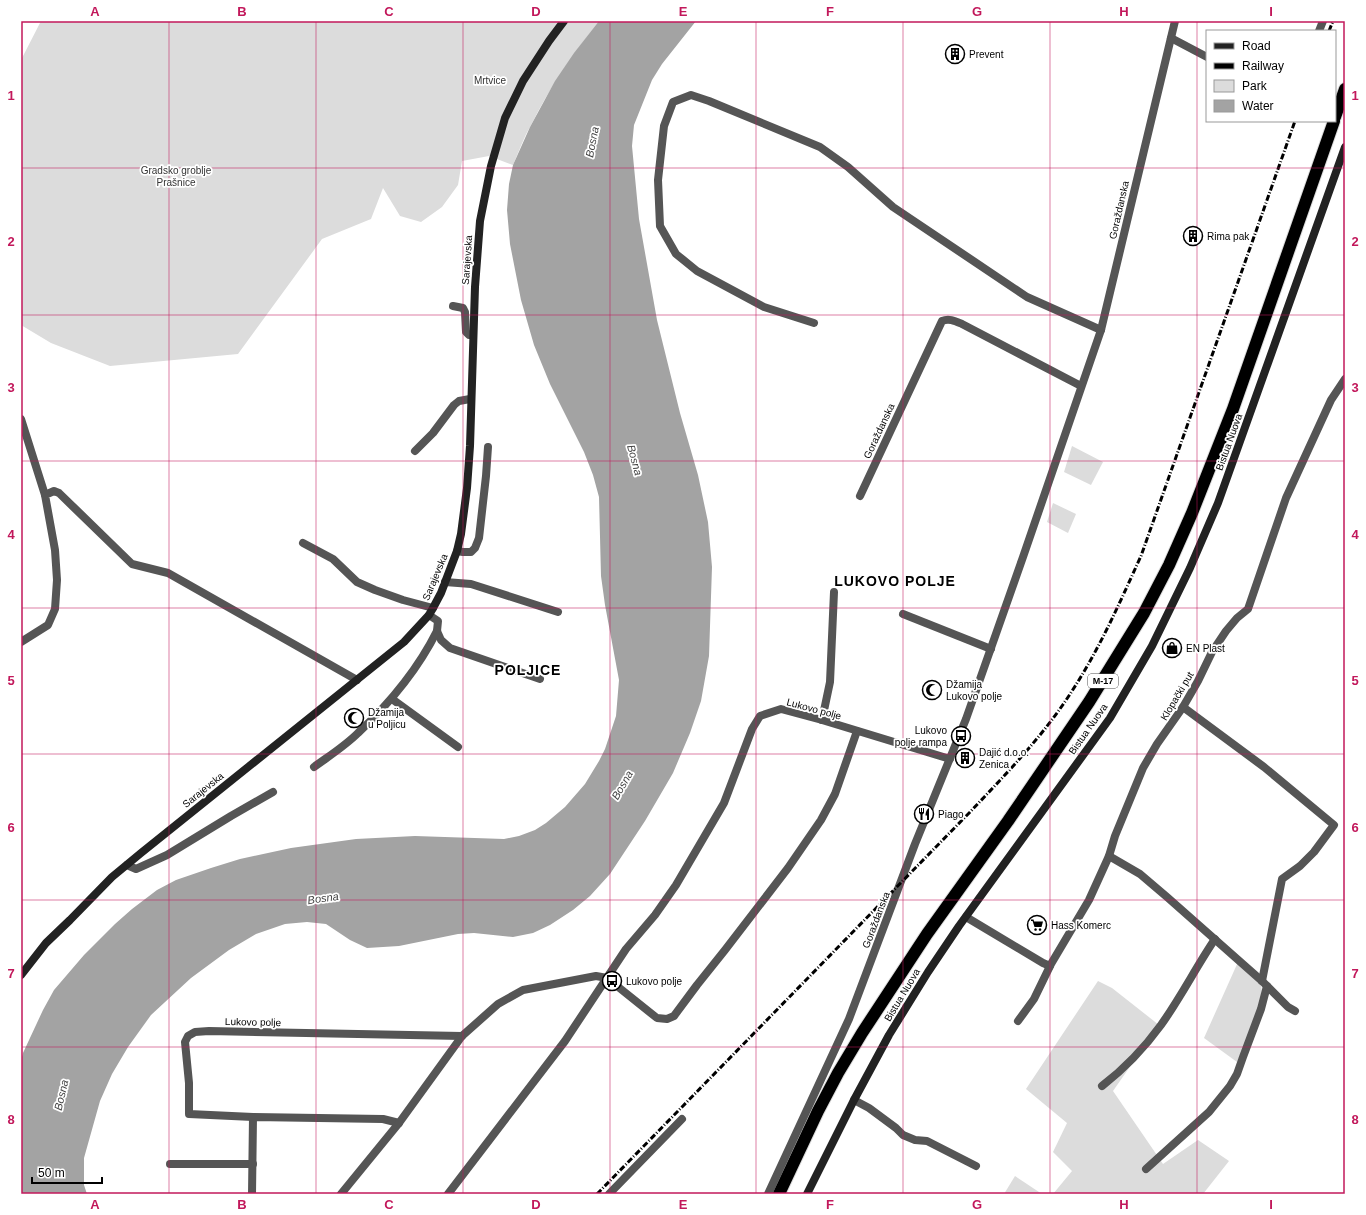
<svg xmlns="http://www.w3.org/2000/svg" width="1366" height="1215" font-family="Helvetica,sans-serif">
	<rect width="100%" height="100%" fill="#fff"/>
	<!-- green -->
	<g fill="#dcdcdc">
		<path d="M 41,21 L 599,21 C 573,54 550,87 531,125 C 524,137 519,151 513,165 L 489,156 L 462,161 L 458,185 L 442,207 L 421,222 L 400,216 L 383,188 L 371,219 L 322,239 L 238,354 L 110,366 L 51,343 L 21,325 L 21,60 Z"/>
		<polygon points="1072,446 1103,462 1091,485 1064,472"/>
		<polygon points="1053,503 1076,514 1068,533 1047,522"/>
		<path d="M 1238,962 C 1243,966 1255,974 1259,980 C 1270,997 1245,1044 1237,1062 L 1204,1038 Z"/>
		<polygon points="1098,981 1112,988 1159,1025 1113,1091 1163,1164 1198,1140 1229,1161 1203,1194 1053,1194 1072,1171 1053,1152 1067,1123 1026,1089"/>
		<polygon points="1015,1176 1042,1194 1004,1194"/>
	</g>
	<!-- water -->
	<polygon fill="#a3a3a3" points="599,21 696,21 662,64 652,80 634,125 632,146 639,219 657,320 680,413 698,475 708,522 712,567 709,656 701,701 690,733 673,773 645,821 610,874 590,896 573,910 550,925 533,933 513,937 474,933 458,934 399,946 367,948 350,940 326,924 307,922 285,924 256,934 229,950 191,978 151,1015 128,1047 112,1074 100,1101 84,1158 84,1185 87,1194 21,1194 21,1061 23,1053 43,1010 54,990 84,955 115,924 132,909 157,890 176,880 211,868 240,859 291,848 356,839 415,836 504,839 519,836 535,830 546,823 565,807 585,784 599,761 605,749 616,716 619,680 605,605 601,576 599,497 593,475 584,452 550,384 534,345 521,300 510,244 507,210 509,184 513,165 530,127 555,81 574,53"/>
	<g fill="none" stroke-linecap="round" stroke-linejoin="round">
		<!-- highway casing -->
		<g stroke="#dbdbdb" stroke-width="14">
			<g id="highway">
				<polyline points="1335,117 1345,89"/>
				<polyline points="779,1194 818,1111 838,1073 862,1033 927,934 1008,821 1089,702 1144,613 1169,565 1192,513 1233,409 1334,121"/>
			</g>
		</g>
		<!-- street -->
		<g stroke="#555" stroke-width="8">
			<polyline points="1319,31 1323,21"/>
			<polyline points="1171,38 1207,57"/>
			<polyline points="453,306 463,308 465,312 466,332 469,335 473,334"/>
			<polyline points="814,323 764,307 697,271 676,254 660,226 658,180 664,126 673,102 691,95 709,101 820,147 848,167 893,207 1027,297 1101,330"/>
			<polyline points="21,419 45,495"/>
			<polyline points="415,451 433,433 454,405 459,401 470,399"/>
			<path d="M 860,496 L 942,321 C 949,318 955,321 962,324 L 1081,386"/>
			<polyline points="303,543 333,559 357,582 375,590 403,600 433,608"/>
			<polyline points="457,551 463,552 471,552 475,548 479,538 486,476 488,447"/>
			<polyline points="445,582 471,584 558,612"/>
			<polyline points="903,614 991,649"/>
			<polyline points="429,615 438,621 437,631 441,640 450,648 540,679"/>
			<polyline points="21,642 48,625 55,609 57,580 55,550 45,495 54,491 59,493 132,564 168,573 357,680"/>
			<polyline points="392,699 458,747"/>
			<polyline points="1183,707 1264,767 1334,825 1314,852 1300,866 1282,879 1262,981"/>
			<polyline points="822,720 830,682 834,592"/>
			<path d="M 314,767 C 329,756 345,746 358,733 C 390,703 418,669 437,631"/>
			<polyline points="1109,856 1140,874 1167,897 1262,981 1288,1007 1295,1011"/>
			<polyline points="127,865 136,869 167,855 231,816 273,792"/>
			<polyline points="966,917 1043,963 1050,966"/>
			<polyline points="1018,1021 1034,999 1051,964 1089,900 1109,856 1115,836 1143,768 1157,744 1183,707 1198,681 1212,652 1226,631 1237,618 1248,609 1286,498 1331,400 1345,379"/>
			<path d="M 1102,1086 C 1124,1069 1145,1047 1161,1025 C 1181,997 1196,967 1215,939"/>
			<polyline points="854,1100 869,1108 896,1128 903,1135 915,1140 927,1141 976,1166"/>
			<polyline points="253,1117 189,1114 189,1083 185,1042 188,1036 195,1032 209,1031 462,1036"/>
			<polyline points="170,1164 253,1164"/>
			<polyline points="1146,1169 1209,1112 1230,1086 1237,1074 1243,1057 1261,1009 1267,986"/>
			<polyline points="252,1194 253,1117 383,1119 399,1123"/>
			<polyline points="341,1194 399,1123 462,1036 498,1004 523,990 596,976 607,978 657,1018 667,1019 674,1016 697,985 725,950 788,868 821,820 835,794 857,731"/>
			<polyline points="448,1194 565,1041 626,949 655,915 676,885 724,803 752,729 760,716 781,709 822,720 950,759"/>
			<polyline points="609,1194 682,1119"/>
			<polyline points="768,1194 849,1019 915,844 966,719 1023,557 1101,330 1175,21"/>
		</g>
		<!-- secondary -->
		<g stroke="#222" stroke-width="8">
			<polyline points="21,975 46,943 70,920 112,877 141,853 404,642 429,615 433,608 441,593 457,551 461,534 467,488 470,446 475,287 480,221 491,166 505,118 523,81 549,41 564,21"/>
			<polyline points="807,1194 854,1100 889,1035 928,972 959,926 1110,718 1152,646 1190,568 1218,503 1345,147"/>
		</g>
		<!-- highway -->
		<use href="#highway" stroke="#000" stroke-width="12"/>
		<!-- rail -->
		<g stroke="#000" stroke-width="3" stroke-dasharray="6 2 1 2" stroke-linecap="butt">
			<polyline points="1329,31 1333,21"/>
			<path d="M 597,1194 L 971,811 C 1007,773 1044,735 1072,691 C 1100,648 1120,602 1141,556 L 1295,121"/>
		</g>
	</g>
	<!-- grid -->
	<path fill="none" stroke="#c2185b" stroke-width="1" stroke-opacity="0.55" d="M 169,21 L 169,1194M 316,21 L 316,1194M 463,21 L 463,1194M 610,21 L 610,1194M 756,21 L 756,1194M 903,21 L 903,1194M 1050,21 L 1050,1194M 1197,21 L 1197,1194M 21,168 L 1345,168M 21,315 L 1345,315M 21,461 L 1345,461M 21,608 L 1345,608M 21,754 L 1345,754M 21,900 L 1345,900M 21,1047 L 1345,1047"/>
	<!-- icons -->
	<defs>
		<g id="building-ring" transform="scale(1)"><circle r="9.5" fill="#fff" stroke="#000" stroke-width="1.5"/><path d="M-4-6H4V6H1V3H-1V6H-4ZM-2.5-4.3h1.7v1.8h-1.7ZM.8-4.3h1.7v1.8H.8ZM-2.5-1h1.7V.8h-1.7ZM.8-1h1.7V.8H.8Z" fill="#000"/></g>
		<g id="shop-ring" transform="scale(1)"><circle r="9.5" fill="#fff" stroke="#000" stroke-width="1.5"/><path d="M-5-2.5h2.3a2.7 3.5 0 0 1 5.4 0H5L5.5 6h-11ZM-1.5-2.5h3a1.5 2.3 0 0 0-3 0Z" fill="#000"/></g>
		<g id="mosque-ring" transform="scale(1)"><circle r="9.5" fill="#fff" stroke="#000" stroke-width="1.5"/><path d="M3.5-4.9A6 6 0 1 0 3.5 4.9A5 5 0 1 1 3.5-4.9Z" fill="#000"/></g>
		<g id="bus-ring" transform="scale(1)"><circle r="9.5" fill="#fff" stroke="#000" stroke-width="1.5"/><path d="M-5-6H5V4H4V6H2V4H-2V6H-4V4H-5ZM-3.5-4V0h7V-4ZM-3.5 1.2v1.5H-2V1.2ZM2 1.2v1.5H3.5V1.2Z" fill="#000"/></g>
		<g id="restaurant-ring" transform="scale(1)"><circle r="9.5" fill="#fff" stroke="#000" stroke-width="1.5"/><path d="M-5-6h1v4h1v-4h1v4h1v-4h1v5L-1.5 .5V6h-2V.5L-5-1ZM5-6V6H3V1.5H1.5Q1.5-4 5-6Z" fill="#000"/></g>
		<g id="supermarket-ring" transform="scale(1)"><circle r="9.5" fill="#fff" stroke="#000" stroke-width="1.5"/><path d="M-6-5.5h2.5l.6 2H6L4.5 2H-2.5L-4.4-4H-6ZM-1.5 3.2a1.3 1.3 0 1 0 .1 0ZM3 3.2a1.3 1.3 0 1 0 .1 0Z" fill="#000"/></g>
	</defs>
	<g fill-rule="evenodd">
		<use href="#building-ring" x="955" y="54"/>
		<use href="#building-ring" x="1193" y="236"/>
		<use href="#shop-ring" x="1172" y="648"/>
		<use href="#mosque-ring" x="932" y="690"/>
		<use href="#mosque-ring" x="354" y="718"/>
		<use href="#bus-ring" x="961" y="736"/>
		<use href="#building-ring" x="965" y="758"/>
		<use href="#restaurant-ring" x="924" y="814"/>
		<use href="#supermarket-ring" x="1037" y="925"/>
		<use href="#bus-ring" x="612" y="981"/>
	</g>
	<g text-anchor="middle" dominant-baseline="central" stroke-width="3.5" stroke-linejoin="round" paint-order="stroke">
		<!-- shield labels -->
		<rect fill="#fff" stroke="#4c4c4c" stroke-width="1" x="1088" y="674" width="30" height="14" rx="3"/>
		<g font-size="9" font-weight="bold" fill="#000">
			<text x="1103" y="681">M-17</text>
		</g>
		<!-- poi labels -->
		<g font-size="10" fill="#000" stroke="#fff" text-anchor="start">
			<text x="969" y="54">Prevent</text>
			<text x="1207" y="236">Rima pak</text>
			<text x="1186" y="648">EN Plast</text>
			<text x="946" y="684">Džamija<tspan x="946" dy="12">Lukovo polje</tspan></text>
			<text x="368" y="712">Džamija<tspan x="368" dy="12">u Poljicu</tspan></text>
			<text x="947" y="730" text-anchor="end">Lukovo<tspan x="947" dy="12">polje rampa</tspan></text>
			<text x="979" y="752">Dajić d.o.o.<tspan x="979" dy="12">Zenica</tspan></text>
			<text x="938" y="814">Piago</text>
			<text x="1051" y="925">Hass Komerc</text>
			<text x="626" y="981">Lukovo polje</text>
		</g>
		<!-- park labels -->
		<g font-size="10" fill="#333" stroke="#fff">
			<text x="490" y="80">Mrtvice</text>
			<text x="176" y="170">Gradsko groblje<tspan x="176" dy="12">Prašnice</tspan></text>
		</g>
		<!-- street labels -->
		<g font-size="10" fill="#000" stroke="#fff">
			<text transform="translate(1119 210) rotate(-77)">Goraždanska</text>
			<text transform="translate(467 260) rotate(-86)">Sarajevska</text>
			<text transform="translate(879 431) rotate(-65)">Goraždanska</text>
			<text transform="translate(1229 442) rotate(-70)">Bistua Nuova</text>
			<text transform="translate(435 577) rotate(-67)">Sarajevska</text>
			<text transform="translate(1177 696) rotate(-59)">Klopački put</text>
			<text transform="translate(814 709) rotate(15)">Lukovo polje</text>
			<text transform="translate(1088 729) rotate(-55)">Bistua Nuova</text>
			<text transform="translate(203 790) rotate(-39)">Sarajevska</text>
			<text transform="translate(876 920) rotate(-69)">Goraždanska</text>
			<text transform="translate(902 995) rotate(-59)">Bistua Nuova</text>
			<text transform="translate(253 1022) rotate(1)">Lukovo polje</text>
		</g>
		<!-- water labels -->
		<g font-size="11" font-style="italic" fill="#444" stroke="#fff">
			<text transform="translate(592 142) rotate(-79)">Bosna</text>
			<text transform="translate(635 460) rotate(75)">Bosna</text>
			<text transform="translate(622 785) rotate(-60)">Bosna</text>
			<text transform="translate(323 898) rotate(-8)">Bosna</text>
			<text transform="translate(61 1095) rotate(-77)">Bosna</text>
		</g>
		<!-- district labels -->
		<g font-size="14" font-weight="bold" letter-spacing="1" fill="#000" stroke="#fff">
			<text x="895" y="581">LUKOVO POLJE</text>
			<text x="528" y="670">POLJICE</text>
		</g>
	</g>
	<!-- border -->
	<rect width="1366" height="1215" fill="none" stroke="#ffffff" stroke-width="44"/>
	<!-- legend -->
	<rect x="1206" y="30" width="130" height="92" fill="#ffffff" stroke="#999999"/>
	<rect x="1214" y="43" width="20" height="6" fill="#222222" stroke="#999999"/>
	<text x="1242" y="50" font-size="12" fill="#000000">Road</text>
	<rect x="1214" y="63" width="20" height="6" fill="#000000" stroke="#999999"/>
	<text x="1242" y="70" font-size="12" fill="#000000">Railway</text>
	<rect x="1214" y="80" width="20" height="12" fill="#dcdcdc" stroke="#999999"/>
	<text x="1242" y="90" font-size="12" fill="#000000">Park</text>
	<rect x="1214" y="100" width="20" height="12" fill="#a3a3a3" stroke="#999999"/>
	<text x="1242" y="110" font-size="12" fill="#000000">Water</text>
	<!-- scale -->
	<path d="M32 1177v6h70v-6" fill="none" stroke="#000000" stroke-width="2"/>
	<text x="38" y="1177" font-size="12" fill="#000000" stroke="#ffffff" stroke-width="3" paint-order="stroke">50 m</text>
	<rect x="22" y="22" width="1322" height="1171" fill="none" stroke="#c2185b" stroke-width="1.5"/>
	<g font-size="13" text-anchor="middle" font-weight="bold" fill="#c2185b">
		<text x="95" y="16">A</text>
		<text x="242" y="16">B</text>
		<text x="389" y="16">C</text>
		<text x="536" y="16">D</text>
		<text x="683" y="16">E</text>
		<text x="830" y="16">F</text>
		<text x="977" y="16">G</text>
		<text x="1124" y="16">H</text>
		<text x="1271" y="16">I</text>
		<text x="11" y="100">1</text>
		<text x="1355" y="100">1</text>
		<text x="11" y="246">2</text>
		<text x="1355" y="246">2</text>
		<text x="11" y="392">3</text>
		<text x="1355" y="392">3</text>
		<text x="11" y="539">4</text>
		<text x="1355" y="539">4</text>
		<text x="11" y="685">5</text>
		<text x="1355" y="685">5</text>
		<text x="11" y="832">6</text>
		<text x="1355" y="832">6</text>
		<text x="11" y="978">7</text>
		<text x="1355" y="978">7</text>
		<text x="11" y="1124">8</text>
		<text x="1355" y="1124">8</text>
		<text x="95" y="1209">A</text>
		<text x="242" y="1209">B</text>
		<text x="389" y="1209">C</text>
		<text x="536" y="1209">D</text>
		<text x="683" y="1209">E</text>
		<text x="830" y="1209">F</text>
		<text x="977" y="1209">G</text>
		<text x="1124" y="1209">H</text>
		<text x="1271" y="1209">I</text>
	</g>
</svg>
